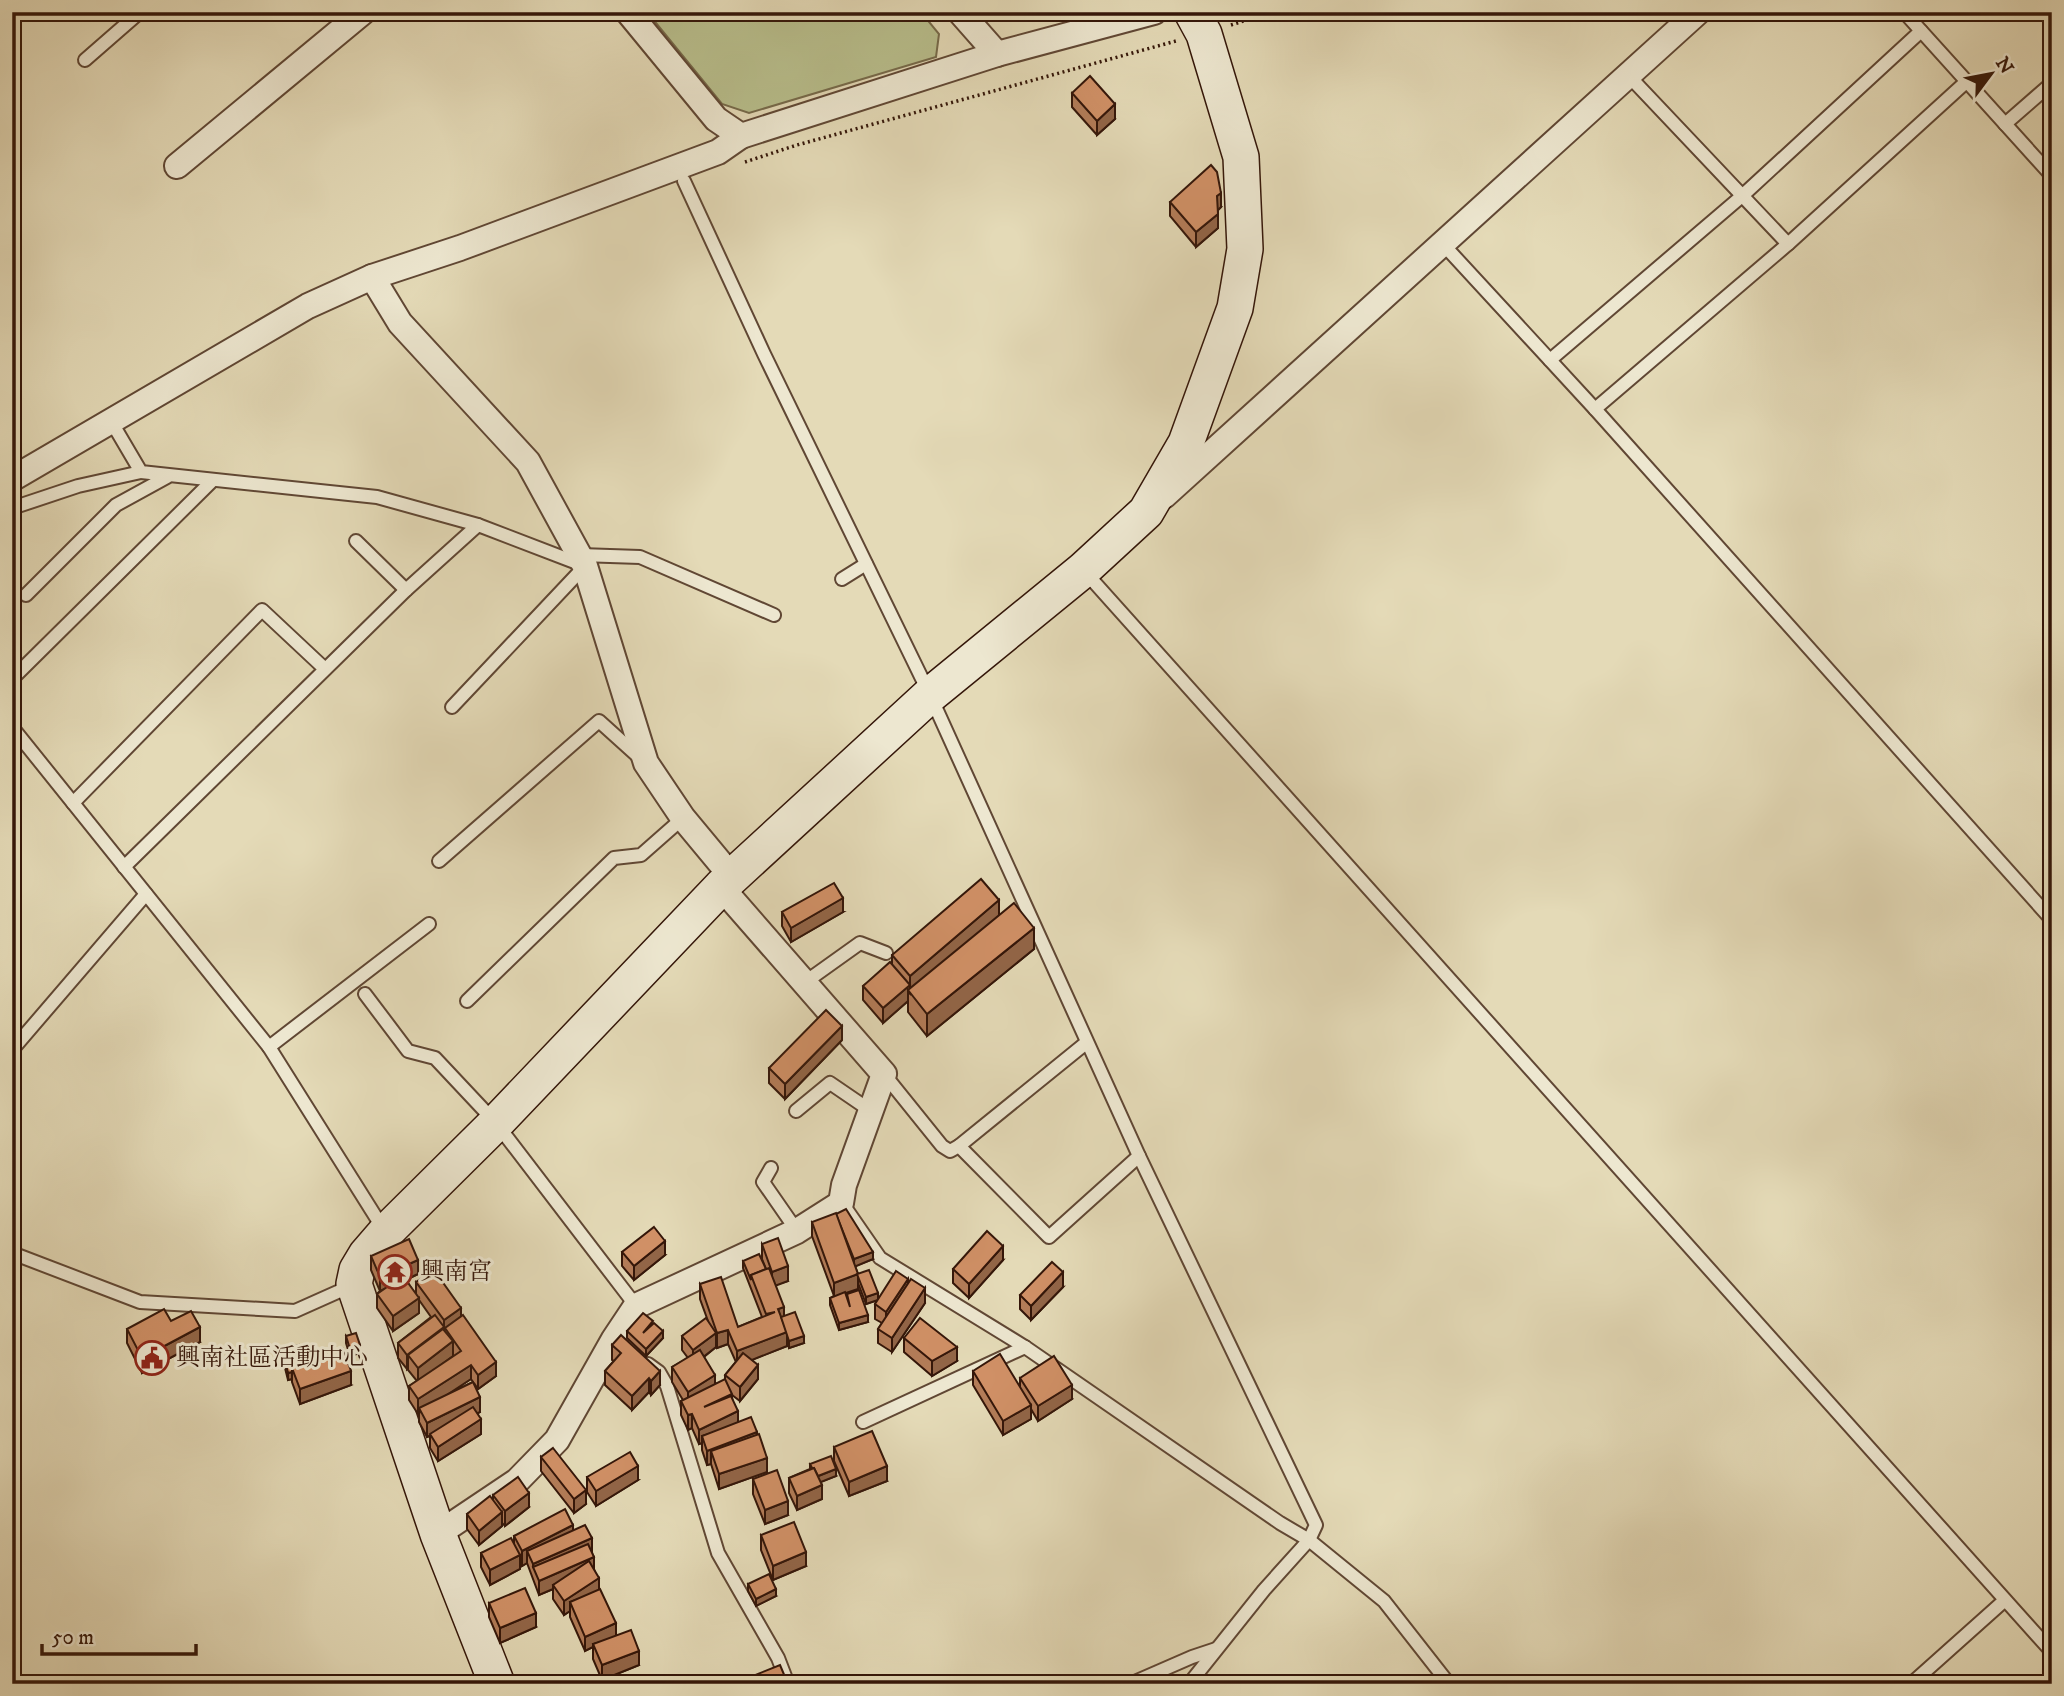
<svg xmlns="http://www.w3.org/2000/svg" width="2064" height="1696" font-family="'IM FELL DW Pica','Noto Serif TC',serif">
	<rect width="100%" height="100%" fill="#e4dab7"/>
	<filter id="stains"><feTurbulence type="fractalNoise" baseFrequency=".00286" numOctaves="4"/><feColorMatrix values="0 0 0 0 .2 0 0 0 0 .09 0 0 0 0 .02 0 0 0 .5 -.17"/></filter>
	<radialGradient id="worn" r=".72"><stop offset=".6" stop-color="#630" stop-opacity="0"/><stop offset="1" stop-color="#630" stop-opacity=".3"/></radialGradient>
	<!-- green -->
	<polygon fill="#b8be8c" stroke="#766a4a" stroke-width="2" points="647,12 921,12 939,34 936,57 749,113 722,104"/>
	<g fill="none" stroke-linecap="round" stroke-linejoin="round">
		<!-- lane casing -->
		<g stroke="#604734" stroke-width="16">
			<g id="lane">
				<polyline points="1904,12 2052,176"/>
				<polyline points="85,60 140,12"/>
				<polyline points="1628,75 1788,244"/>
				<polyline points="2005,124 2052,83"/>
				<polyline points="684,181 764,354 930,695 1139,1156 1316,1525 1309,1540 1264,1590 1189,1684"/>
				<polyline points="1442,243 1595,409 2052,920"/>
				<polyline points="1550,360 1742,196 1921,31"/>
				<polyline points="1595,409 1788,244 1966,82"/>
				<polyline points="111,421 141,472 377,497 478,525"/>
				<polyline points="12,508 78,486 141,472"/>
				<polyline points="356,541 406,590"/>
				<polyline points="580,555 640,557 774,615"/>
				<polyline points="1086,573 2052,1652"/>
				<polyline points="842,579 866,564"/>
				<polyline points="26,595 116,505 167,477"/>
				<polyline points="12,679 212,481"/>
				<polyline points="12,727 269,1047 384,1230"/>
				<polyline points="73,803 262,610 325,669"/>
				<polyline points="439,861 599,721 640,758"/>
				<polyline points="124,867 406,590 478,525 585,566 452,707"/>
				<polyline points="804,983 860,943 886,953"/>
				<polyline points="365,994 408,1051 435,1058 496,1123 636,1306"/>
				<polyline points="467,1001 614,858 641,855 683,818"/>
				<polyline points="269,1047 429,924"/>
				<polyline points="12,1050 146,894"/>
				<polyline points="884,1074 942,1146 950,1151 959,1146 1049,1237 1139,1156"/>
				<polyline points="796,1111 830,1083 871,1111"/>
				<polyline points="959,1146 1086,1043"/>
				<polyline points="771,1168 763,1182 797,1231"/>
				<polyline points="842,1203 880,1258 1025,1347 1280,1523 1309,1540 1384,1601 1449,1684"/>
				<polyline points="12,1253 140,1302 295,1311 351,1286"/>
				<polyline points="648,1364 659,1372 667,1386 718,1553 778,1658 788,1684"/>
				<polyline points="863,1422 1025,1347"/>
				<polyline points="1130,1684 1192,1657 1216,1649"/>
				<polyline points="1911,1684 2005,1600"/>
			</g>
		</g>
		<!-- street casing -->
		<g stroke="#604734" stroke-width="28">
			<g id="street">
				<polyline points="628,12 716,119 741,136 997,54 1154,12"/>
				<polyline points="960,12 997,54"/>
				<polyline points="177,166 363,12"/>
				<polyline points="372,277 400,323 528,462 585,566 646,763 683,818 732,877"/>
				<polyline points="12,479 308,306 372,277 460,248 718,152 741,136"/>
				<polyline points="1164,496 1698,12"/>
				<polyline points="438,1534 517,1481 557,1440 614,1339 636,1306 797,1231 841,1203 844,1185 884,1074 721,887"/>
			</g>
		</g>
		<!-- secondary casing -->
		<g stroke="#341609" stroke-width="38">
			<polyline id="secondary" points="497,1684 438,1534 354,1284 357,1270 366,1255 385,1233 496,1123 721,887 930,695 1083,570 1146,512 1186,443 1235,308 1245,249 1241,157 1204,34 1192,12"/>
		</g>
		<!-- path -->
		<g stroke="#341609" stroke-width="3.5" stroke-dasharray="2 3.5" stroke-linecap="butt">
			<polyline points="1231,25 1272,12"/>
			<polyline points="745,162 797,145 1176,41"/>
		</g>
		<!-- lane -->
		<use href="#lane" stroke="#ede7d0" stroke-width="12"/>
		<!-- street -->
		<use href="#street" stroke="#ede7d0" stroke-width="24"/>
		<!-- secondary -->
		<use href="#secondary" stroke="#ede7d0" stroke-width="35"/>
	</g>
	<!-- wall -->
	<g fill="#b37c58" stroke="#341609" stroke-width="2" fill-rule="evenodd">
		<polygon points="1072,93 1115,119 1097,135 1072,107"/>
		<polygon points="1170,202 1221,207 1218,210 1218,228 1196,247 1170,216"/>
		<polygon points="782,912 843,912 791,942 782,926"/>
		<polygon points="999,916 1034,949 927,1036 908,1012 908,1001 883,1023 863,1000 863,986 892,965 892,955"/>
		<polygon points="842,1040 785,1099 769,1083 769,1068"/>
		<polygon points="812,1222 873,1259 855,1266 858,1274 878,1299 908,1283 925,1303 892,1352 878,1343 878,1329 882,1323 875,1319 875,1304 877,1300 866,1304 858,1283 858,1289 845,1293 847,1299 847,1294 868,1322 839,1330 830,1305 830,1298 834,1296 812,1236"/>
		<path d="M 762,1244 L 788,1281 L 775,1285 L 784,1316 L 804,1343 L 789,1348 L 787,1341 L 787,1346 L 751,1360 L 758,1379 L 740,1401 L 732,1395 L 732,1398 L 738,1422 L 757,1435 L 767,1472 L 719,1489 L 711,1464 L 707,1465 L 702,1450 L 702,1443 L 699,1444 L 692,1428 L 688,1430 L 681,1415 L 681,1401 L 683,1400 L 672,1382 L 672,1367 L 688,1358 L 682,1350 L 682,1336 L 708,1321 L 700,1299 L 700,1284 L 738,1327 L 762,1317 L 743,1268 L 743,1261 L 766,1269 L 762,1259 ZM 728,1344 L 736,1362 L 725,1375 L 725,1381 L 715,1384 L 704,1357 L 716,1347 L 716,1345 L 717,1348 Z"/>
		<polygon points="622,1252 665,1255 634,1280 622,1266"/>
		<path d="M 371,1256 L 418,1274 L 406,1280 L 416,1295 L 416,1282 L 461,1317 L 496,1376 L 478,1389 L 474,1383 L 480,1412 L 477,1413 L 481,1434 L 438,1461 L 430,1448 L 430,1436 L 427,1437 L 419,1422 L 419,1413 L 418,1414 L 409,1400 L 409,1386 L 417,1381 L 408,1370 L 408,1368 L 407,1369 L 398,1358 L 398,1343 L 431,1317 L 419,1300 L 419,1313 L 393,1331 L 377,1308 L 377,1294 L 380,1291 L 371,1270 ZM 471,1379 L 473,1382 L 448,1394 Z"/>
		<polygon points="1003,1260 969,1298 953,1283 953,1269"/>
		<polygon points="1063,1287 1031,1320 1020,1309 1020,1295"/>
		<polygon points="171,1321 200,1342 142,1373 127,1343 127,1329"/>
		<polygon points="653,1324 663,1338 646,1356 627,1338 627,1331"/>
		<polygon points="346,1336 360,1353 350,1356 346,1343"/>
		<polygon points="904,1338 957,1361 932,1376 904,1352"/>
		<polygon points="612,1345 660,1385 651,1395 649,1392 632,1410 605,1385 605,1371 614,1361 612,1360"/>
		<polygon points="282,1349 303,1364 351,1385 300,1404 292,1382 292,1379 288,1380 282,1356"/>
		<polygon points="973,1371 1020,1388 1020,1378 1072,1399 1038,1421 1031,1409 1031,1419 1003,1435 973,1385"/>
		<polygon points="834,1447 887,1481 849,1496 834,1461"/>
		<polygon points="541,1457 586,1504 574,1513 541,1471"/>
		<polygon points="810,1464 836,1476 820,1482 822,1499 797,1510 789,1493 789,1478 810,1469"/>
		<polygon points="587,1477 638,1480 596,1506 587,1492"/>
		<polygon points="753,1479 788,1515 765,1524 753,1494"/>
		<polygon points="493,1495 529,1507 505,1526 502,1523 502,1526 479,1545 467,1529 467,1514 493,1499"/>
		<polygon points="573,1530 592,1552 594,1569 599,1589 616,1636 639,1665 602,1680 593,1659 593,1647 585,1651 570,1617 570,1611 564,1615 553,1599 553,1589 539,1595 527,1563 522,1566 520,1561 520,1569 490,1585 481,1567 481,1553 514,1544 514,1536"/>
		<polygon points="761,1535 806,1566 773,1580 761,1550"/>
		<polygon points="748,1584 776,1596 756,1606 748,1591"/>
		<polygon points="489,1603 536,1627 500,1643 489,1617"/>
	</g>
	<!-- shaded-wall -->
	<g fill="#926547" stroke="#341609" stroke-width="2">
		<polygon points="1115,104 1115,119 1097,135 1097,121"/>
		<polygon points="1221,193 1221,207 1217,211 1217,196"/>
		<polygon points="1218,214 1218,228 1196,247 1196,232"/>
		<polygon points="843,898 843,912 791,942 791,928"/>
		<polygon points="999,900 999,922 910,993 910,976"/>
		<polygon points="1034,928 1034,949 927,1036 927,1014"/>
		<polygon points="910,985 910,993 908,990 908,1001 883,1023 883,1008"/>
		<polygon points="842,1026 842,1040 785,1099 785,1084"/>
		<polygon points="665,1241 665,1255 634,1280 634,1266"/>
		<polygon points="1003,1246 1003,1260 969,1298 969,1284"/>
		<polygon points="873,1252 873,1259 854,1267 854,1259"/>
		<polygon points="418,1260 418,1274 380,1291 380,1277"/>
		<polygon points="788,1266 788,1281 772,1287 772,1272"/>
		<polygon points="1063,1272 1063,1287 1031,1320 1031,1306"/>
		<polygon points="858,1274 858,1289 834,1297 834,1283"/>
		<polygon points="908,1279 908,1293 886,1326 886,1312"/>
		<polygon points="925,1288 925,1303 892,1352 892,1338"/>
		<polygon points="878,1293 878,1300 866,1304 866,1297"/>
		<polygon points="419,1298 419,1313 393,1331 393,1316"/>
		<polygon points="784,1307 784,1321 782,1322 778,1309"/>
		<polygon points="461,1308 461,1322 445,1328 444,1335 444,1320"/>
		<polygon points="868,1315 868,1322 839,1330 839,1323"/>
		<polygon points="200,1327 200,1342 142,1373 142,1358"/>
		<polygon points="444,1327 444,1341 408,1355 408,1368 407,1369 407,1355"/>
		<polygon points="728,1330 728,1344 717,1348 717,1333"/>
		<polygon points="663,1331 663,1338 646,1356 646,1349"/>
		<polygon points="787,1332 787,1346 737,1366 737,1351"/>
		<polygon points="716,1333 716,1347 693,1365 693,1350"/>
		<polygon points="804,1336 804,1343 789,1348 789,1341"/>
		<polygon points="453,1341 453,1356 418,1382 418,1368"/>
		<polygon points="360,1345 360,1353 350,1356 350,1349"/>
		<polygon points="957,1347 957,1361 932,1376 932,1361"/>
		<polygon points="496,1362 496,1376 478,1389 478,1375"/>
		<polygon points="471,1365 471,1379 421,1412 419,1408 419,1413 418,1414 418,1399"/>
		<polygon points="758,1365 758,1379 740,1401 740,1387"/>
		<polygon points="351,1371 351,1385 300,1404 300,1389"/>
		<polygon points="660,1371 660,1385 651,1395 651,1381"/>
		<polygon points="292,1372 292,1379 288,1380 288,1373"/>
		<polygon points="715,1375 715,1389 688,1406 688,1392"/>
		<polygon points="649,1378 649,1392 632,1410 632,1396"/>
		<polygon points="1072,1385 1072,1399 1038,1421 1038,1406"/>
		<polygon points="480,1397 480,1412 427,1437 427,1423"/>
		<polygon points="1031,1405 1031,1419 1003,1435 1003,1421"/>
		<polygon points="738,1411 738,1425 702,1436 702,1443 699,1444 699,1430"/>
		<polygon points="692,1414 692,1428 688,1430 688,1415"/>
		<polygon points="481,1419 481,1434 438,1461 438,1447"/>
		<polygon points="757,1432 757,1447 711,1451 711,1464 707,1465 707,1451"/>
		<polygon points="767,1458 767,1472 719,1489 719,1474"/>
		<polygon points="638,1466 638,1480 596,1506 596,1491"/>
		<polygon points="887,1466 887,1481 849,1496 849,1482"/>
		<polygon points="836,1469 836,1476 816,1484 816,1477"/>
		<polygon points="822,1485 822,1499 797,1510 797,1496"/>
		<polygon points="586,1490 586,1504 574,1513 574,1499"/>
		<polygon points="529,1493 529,1507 505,1526 505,1511"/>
		<polygon points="788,1501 788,1515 765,1524 765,1510"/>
		<polygon points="502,1512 502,1526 479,1545 479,1531"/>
		<polygon points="573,1525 573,1539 527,1551 527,1563 522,1566 522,1551"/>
		<polygon points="592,1538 592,1553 533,1567 533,1564"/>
		<polygon points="806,1552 806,1566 773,1580 773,1566"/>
		<polygon points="520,1555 520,1569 490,1585 490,1570"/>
		<polygon points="594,1557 594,1572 553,1585 553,1589 539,1595 539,1581"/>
		<polygon points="599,1578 599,1592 570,1602 570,1611 564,1615 564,1601"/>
		<polygon points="776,1589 776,1596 756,1606 756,1599"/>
		<polygon points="536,1613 536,1627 500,1643 500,1628"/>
		<polygon points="616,1623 616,1638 593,1644 593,1647 585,1651 585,1637"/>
		<polygon points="639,1651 639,1665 602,1680 602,1665"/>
	</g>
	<!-- building -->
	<g fill="#d09066" stroke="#341609" stroke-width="2">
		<polygon points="1090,76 1115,104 1097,121 1072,93"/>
		<polygon points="1211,165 1217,172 1221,193 1217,196 1218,214 1196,232 1170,202"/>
		<polygon points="981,879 999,900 910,976 892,955"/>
		<polygon points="834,883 843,898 791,928 782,912"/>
		<polygon points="1014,903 1034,928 927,1014 908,990"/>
		<polygon points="890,962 910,985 883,1008 863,986"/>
		<polygon points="826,1010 842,1026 785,1084 769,1068"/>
		<polygon points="846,1209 873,1252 854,1259 836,1214"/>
		<polygon points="836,1213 858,1274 834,1283 812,1222"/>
		<polygon points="654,1227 665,1241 634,1266 622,1252"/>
		<polygon points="987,1231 1003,1246 969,1284 953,1269"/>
		<polygon points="778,1238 788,1266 772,1272 762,1244"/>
		<polygon points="409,1239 418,1260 380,1277 371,1256"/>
		<polygon points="759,1254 766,1269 751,1275 751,1280 743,1261"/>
		<polygon points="1052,1262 1063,1272 1031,1306 1020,1295"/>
		<polygon points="769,1268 784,1307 778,1309 787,1332 737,1351 728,1330 717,1333 700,1284 721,1277 738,1327 775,1312 766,1314 751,1275"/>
		<polygon points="434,1270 461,1308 444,1320 416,1282"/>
		<polygon points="869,1270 878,1293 866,1297 857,1274"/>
		<polygon points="896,1271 908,1279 886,1312 875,1304"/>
		<polygon points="403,1276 419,1298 393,1316 377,1294"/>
		<polygon points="911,1279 925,1288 892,1338 878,1329"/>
		<polygon points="859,1290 868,1315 839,1323 830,1298 845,1292 850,1307 847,1294"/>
		<polygon points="164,1309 171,1321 191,1311 200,1327 142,1358 127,1329"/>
		<polygon points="795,1312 804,1336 789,1341 781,1317"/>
		<polygon points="643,1313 653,1321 643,1333 654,1323 663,1331 646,1349 627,1331"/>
		<polygon points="435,1315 444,1327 407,1355 398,1343"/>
		<polygon points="463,1315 496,1362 478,1375 471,1365 418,1399 409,1386 461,1351 445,1328"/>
		<polygon points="706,1318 716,1333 693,1350 682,1336"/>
		<polygon points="920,1318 957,1347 932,1361 904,1338"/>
		<polygon points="443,1329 453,1341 418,1368 408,1355"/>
		<polygon points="356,1333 360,1345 350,1349 346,1336"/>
		<polygon points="621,1335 660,1371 651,1381 649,1378 632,1396 605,1371 621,1353 612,1345"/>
		<polygon points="299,1345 303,1364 292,1368 292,1372 288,1373 282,1349"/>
		<polygon points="343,1349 351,1371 300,1389 292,1368"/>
		<polygon points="700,1350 715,1375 688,1392 672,1367"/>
		<polygon points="743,1353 758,1365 740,1387 725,1375"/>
		<polygon points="1000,1354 1031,1405 1003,1421 973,1371"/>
		<polygon points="1054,1356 1072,1385 1038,1406 1020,1378"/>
		<polygon points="725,1379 732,1394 704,1407 731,1396 738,1411 699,1430 692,1414 688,1415 681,1401"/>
		<polygon points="473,1382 480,1397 427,1423 419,1408"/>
		<polygon points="473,1407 481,1419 438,1447 430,1434"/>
		<polygon points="751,1417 757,1432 707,1451 702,1436"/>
		<polygon points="872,1431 887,1466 849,1482 834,1447"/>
		<polygon points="759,1434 767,1458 719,1474 711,1451"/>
		<polygon points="553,1448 586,1490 574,1499 541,1457"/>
		<polygon points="630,1452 638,1466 596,1491 587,1477"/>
		<polygon points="831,1456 836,1469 818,1476 814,1468 812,1468 810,1464"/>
		<polygon points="814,1468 822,1485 797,1496 789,1478"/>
		<polygon points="777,1470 788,1501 765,1510 753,1479"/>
		<polygon points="518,1477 529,1493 505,1511 493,1495"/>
		<polygon points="490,1496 502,1512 479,1531 467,1514"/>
		<polygon points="565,1509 573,1525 522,1551 514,1536"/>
		<polygon points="794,1522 806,1552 773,1566 761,1535"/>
		<polygon points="585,1525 592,1538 533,1564 527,1551"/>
		<polygon points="511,1538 520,1555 490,1570 481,1553"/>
		<polygon points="588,1544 594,1557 539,1581 533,1567"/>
		<polygon points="589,1561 599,1578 564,1601 553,1585"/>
		<polygon points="769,1574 776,1589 756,1599 748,1584"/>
		<polygon points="525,1588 536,1613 500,1628 489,1603"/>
		<polygon points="600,1589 616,1623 585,1637 570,1602"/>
		<polygon points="631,1630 639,1651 602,1665 593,1644"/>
		<polygon points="780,1665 788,1684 733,1684"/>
		<polygon points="639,1680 641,1684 631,1684"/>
	</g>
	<!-- icons -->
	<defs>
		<g id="temple-ring" transform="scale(1.75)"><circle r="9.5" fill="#ede7d0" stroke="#8f2418" stroke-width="1.5"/><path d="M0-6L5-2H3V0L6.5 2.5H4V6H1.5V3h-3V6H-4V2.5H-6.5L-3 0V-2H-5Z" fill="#8f2418"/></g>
		<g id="civic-ring" transform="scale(1.75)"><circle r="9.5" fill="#ede7d0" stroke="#8f2418" stroke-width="1.5"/><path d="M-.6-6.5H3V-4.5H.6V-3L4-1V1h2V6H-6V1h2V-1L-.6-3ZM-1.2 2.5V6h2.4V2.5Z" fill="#8f2418"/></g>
	</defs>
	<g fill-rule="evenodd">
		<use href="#temple-ring" x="395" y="1272"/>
		<use href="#civic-ring" x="152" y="1358"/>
	</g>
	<g text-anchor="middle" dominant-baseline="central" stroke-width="6" stroke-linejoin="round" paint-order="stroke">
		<!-- poi labels -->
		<g font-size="24" fill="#341609" stroke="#ede7d0" text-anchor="start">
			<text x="420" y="1272">興南宮</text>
			<text x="176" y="1358">興南社區活動中心</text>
		</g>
	</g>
	<!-- margin -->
	<rect width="2064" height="1696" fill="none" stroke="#e4dab7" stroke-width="42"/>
	<rect x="14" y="14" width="2036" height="1668" fill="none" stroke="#341609" stroke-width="3.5"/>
	<rect x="21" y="21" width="2022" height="1654" fill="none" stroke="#341609" stroke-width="2"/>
	<!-- north arrow -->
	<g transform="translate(1991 74) rotate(58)" stroke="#ede7d0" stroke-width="5" paint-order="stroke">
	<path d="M0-5L12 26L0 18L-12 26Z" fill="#341609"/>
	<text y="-10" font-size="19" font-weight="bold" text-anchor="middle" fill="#341609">N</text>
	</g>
	<!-- scale -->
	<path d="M42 1644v10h154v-10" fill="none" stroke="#341609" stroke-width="3.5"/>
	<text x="52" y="1644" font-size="21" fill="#341609" stroke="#ede7d0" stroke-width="5" paint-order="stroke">50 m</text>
	<rect width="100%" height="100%" filter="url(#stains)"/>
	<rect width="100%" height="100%" fill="url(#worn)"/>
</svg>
